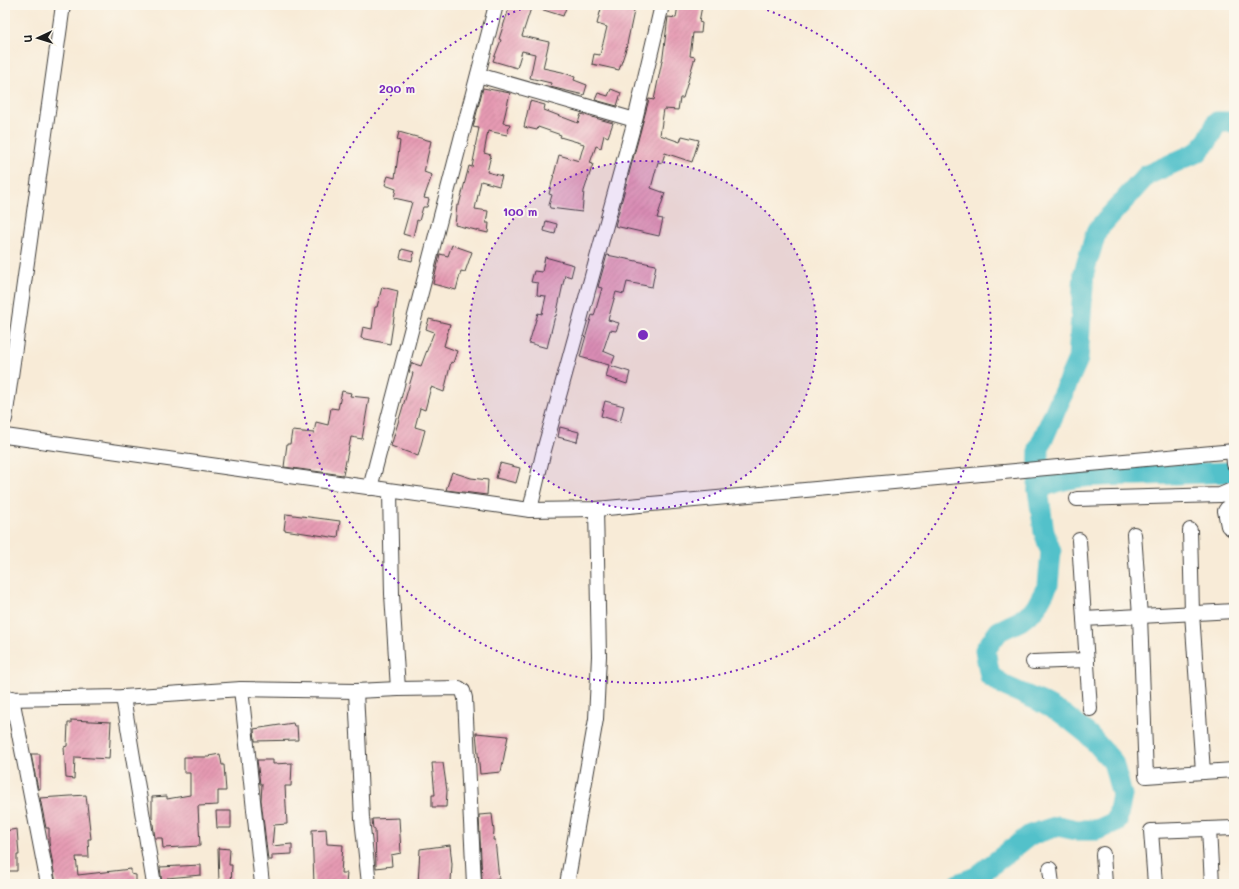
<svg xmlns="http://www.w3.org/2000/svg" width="1239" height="889" font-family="Mali,sans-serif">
	<defs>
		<pattern id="building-hatch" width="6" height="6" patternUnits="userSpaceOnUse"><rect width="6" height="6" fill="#e59ab2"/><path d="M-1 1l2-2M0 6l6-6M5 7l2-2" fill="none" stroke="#c48498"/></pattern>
	</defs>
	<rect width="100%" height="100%" fill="#fbf7ec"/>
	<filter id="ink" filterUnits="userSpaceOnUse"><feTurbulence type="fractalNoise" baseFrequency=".025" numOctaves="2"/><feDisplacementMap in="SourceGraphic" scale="8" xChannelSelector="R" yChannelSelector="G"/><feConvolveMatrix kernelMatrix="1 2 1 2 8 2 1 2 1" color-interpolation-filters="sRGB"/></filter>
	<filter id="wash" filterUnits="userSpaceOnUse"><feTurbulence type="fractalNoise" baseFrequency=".012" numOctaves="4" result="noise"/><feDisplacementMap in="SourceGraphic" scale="16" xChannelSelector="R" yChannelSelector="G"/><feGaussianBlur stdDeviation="0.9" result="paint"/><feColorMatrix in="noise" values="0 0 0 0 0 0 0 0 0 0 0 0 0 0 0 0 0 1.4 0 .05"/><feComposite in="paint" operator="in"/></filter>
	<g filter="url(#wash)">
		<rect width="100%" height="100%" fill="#f8ebd7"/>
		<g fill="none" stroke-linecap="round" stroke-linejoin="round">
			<!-- river -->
			<g stroke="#53c1ca" stroke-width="21">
				<path d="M 1038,490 C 1066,473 1110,476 1143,475 C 1173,474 1204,473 1234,472"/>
				<polyline points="958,884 976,877 1030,835 1058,826 1076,830 1097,830 1117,821 1122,795 1113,762 1089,735 1064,715 1039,701 1007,687 990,676 985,650 999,631 1020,621 1035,609 1048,585 1051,552 1044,532 1038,490 1039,448 1078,359 1084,272 1097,230 1147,175 1198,152 1208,140 1217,122 1234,122"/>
			</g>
		</g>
		<g id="blocks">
			<!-- building -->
			<g fill="url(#building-hatch)">
				<polygon points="510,5 532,5 522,36 549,42 543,68 562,72 575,77 574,80 587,85 584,95 550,87 551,83 530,78 535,54 522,51 517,68 493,61 501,40 499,39"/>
				<polygon points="534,5 567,5 563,16 534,7"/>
				<polygon points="602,5 610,5 634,11 626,49 619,70 592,64 594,54 600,55 607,27 597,24"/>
				<polygon points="678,5 702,6 699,22 702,23 701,33 693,33 690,56 695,57 683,98 680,98 678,110 664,109 660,135 680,142 682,136 699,140 692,162 665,153 662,163 658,162 651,188 665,193 657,218 663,219 659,236 615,226 649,99 654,100 663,56 668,17 676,18"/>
				<polygon points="483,88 510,93 503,123 510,124 507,135 488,131 484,153 491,155 487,172 502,176 499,186 481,181 475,209 488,211 486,223 489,223 488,233 455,225 457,205 459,205 469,166 472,167 476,147 475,147 479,128 473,127"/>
				<polygon points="611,89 621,93 617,106 595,100 598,93 608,96"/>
				<polygon points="530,101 545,105 544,110 578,123 581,114 613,123 608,137 604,135 601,148 596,146 590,163 593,164 584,191 582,212 550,208 549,205 552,195 549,194 559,155 579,161 584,144 560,137 561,135 538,127 537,130 524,127"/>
				<polygon points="399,132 431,141 424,172 432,175 424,198 429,199 427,207 423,207 419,221 417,220 413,237 403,234 412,202 394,198 396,189 385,185 388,176 395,178 400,141 397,140"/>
				<polygon points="546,221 557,224 555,234 544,231"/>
				<polygon points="452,245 472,252 465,272 461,271 456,290 433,284 440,254 448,256"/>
				<polygon points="402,249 414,252 412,261 400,258"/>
				<polygon points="607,255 656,265 652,287 627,282 624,294 616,292 608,320 619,323 616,331 610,330 603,351 615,356 611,366 630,372 627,384 606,377 609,365 580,357 587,332 592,315 594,316 602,288 598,287"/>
				<polygon points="545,257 574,265 571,277 565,275 556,316 555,316 547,348 529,343 538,313 542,314 546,296 537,295 538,283 531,282 534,271 542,272"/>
				<polygon points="382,287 398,291 390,344 361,338 363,327 372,329 375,307 377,307"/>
				<polygon points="429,319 450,324 444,346 457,351 453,363 451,362 444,392 431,387 425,410 420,408 415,427 425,430 418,456 391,446 413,373 409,372 411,365 412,363 421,366 434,332 426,329"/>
				<polygon points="342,391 351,393 350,396 369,398 362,439 351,437 343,475 284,467 287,444 290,444 292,431 314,433 316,422 328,425 331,408 338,409"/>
				<polygon points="605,401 624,406 620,422 601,416"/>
				<polygon points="560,427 579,432 577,442 558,437"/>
				<polygon points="500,463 520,468 516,483 496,478"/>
				<polygon points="452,472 471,478 488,480 487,495 446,490"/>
				<polygon points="286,514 340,521 338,538 284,530"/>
				<polygon points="71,720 111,722 109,759 75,757 74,779 66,778 64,747 67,746 68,723 71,723"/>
				<polygon points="293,723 294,726 297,726 298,740 255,741 254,729"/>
				<polygon points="476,733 508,736 501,772 480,774"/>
				<polygon points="31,754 40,754 40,789 38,789"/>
				<polygon points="220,754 222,765 224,765 226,791 218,791 218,805 198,806 200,846 163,848 162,838 155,838 152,817 152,797 167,796 167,799 190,795 190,773 184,773 184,757 210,757 209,756"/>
				<polygon points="257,760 273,760 273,764 292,763 291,786 285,786 287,824 274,825 272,846 292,844 292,854 272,855 272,860 268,860 261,800 262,784 260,784"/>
				<polygon points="432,763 443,763 447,791 446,807 432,807 432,795 435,795"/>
				<polygon points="86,795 91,839 88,839 89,857 76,857 78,875 131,869 131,874 136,875 136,884 120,884 120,882 56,884 49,842 49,828 46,828 40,798"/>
				<polygon points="216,811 231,811 231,828 217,828"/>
				<polygon points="492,814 494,831 493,840 495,840 499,879 482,881 479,815"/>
				<polygon points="399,818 401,853 391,855 392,866 376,868 375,829 373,829 372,819"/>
				<polygon points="17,829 19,855 17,855 17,871 5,871 5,831"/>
				<polygon points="326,829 327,844 343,845 341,873 347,873 346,884 314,884 312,830"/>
				<polygon points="450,845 452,864 451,882 418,884 420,849"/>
				<polygon points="218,848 230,849 229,865 232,865 231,884 219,884"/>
				<polygon points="201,865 201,875 167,878 168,884 162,884 160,867"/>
			</g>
		</g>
	</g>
	<g filter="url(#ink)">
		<use href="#blocks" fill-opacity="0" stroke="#3d3b38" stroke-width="1"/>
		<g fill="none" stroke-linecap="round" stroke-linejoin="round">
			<!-- street casing -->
			<g stroke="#3d3b38" stroke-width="16">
				<g id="street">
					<polyline points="478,75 635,120"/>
					<polyline points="5,419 63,5"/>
					<polyline points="5,436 530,510 596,509 1234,451"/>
					<polyline points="1233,451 1234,464"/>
					<polyline points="370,488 496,5"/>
					<polyline points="390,491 392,594 398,689"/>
					<polyline points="1234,498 1225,511 1228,526 1234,530"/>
					<polyline points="1077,499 1220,495 1234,489"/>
					<polyline points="530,510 543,454 635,120 662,5"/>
					<polyline points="1190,530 1192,613 1203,772 1234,770"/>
					<polyline points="1134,534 1140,616 1146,776 1203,772"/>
					<polyline points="1079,540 1084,619"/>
					<polyline points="1033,662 1087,660"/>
					<polyline points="241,689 262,884"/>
					<polyline points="356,691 362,818 369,884"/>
					<polyline points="123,697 154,884"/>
					<polyline points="12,698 48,884"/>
					<polyline points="5,699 123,697 241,689 356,691 398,689 459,688 463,691 465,698 474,884"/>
					<polyline points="1090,709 1084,619 1234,611"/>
					<polyline points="1209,829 1212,884"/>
					<polyline points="1103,854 1105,884"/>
					<polyline points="1050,869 1052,884"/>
					<polyline points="567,884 596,719 599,656 596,509"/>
					<polyline points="1155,884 1151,831 1234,828"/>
				</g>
			</g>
			<!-- street -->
			<use href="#street" stroke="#fff" stroke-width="14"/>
		</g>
	</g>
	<!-- distance rings -->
	<circle cx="643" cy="335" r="174" fill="#7b2cbf" fill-opacity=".12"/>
	<g fill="none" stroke="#7b2cbf" stroke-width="2" stroke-dasharray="2 4">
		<circle cx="643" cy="335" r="174"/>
		<path d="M756 6A348 348 0 1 1 530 6"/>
	</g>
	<circle cx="643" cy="335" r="6" fill="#7b2cbf" stroke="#fbf7ec" stroke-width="2"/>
	<g font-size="12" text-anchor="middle" font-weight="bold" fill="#7b2cbf" stroke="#fbf7ec" stroke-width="4" stroke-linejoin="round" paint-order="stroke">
		<text x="397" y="93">200 m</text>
		<text x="520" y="216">100 m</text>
	</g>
	<!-- margin -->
	<rect width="1239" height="889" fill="none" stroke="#fbf7ec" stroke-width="20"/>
	<!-- north arrow -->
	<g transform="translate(38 38) rotate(266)" stroke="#fbf7ec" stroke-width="3" paint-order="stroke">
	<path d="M0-3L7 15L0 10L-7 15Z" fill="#1c1c1c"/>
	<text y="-6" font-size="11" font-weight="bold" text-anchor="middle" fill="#1c1c1c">U</text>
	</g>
</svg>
